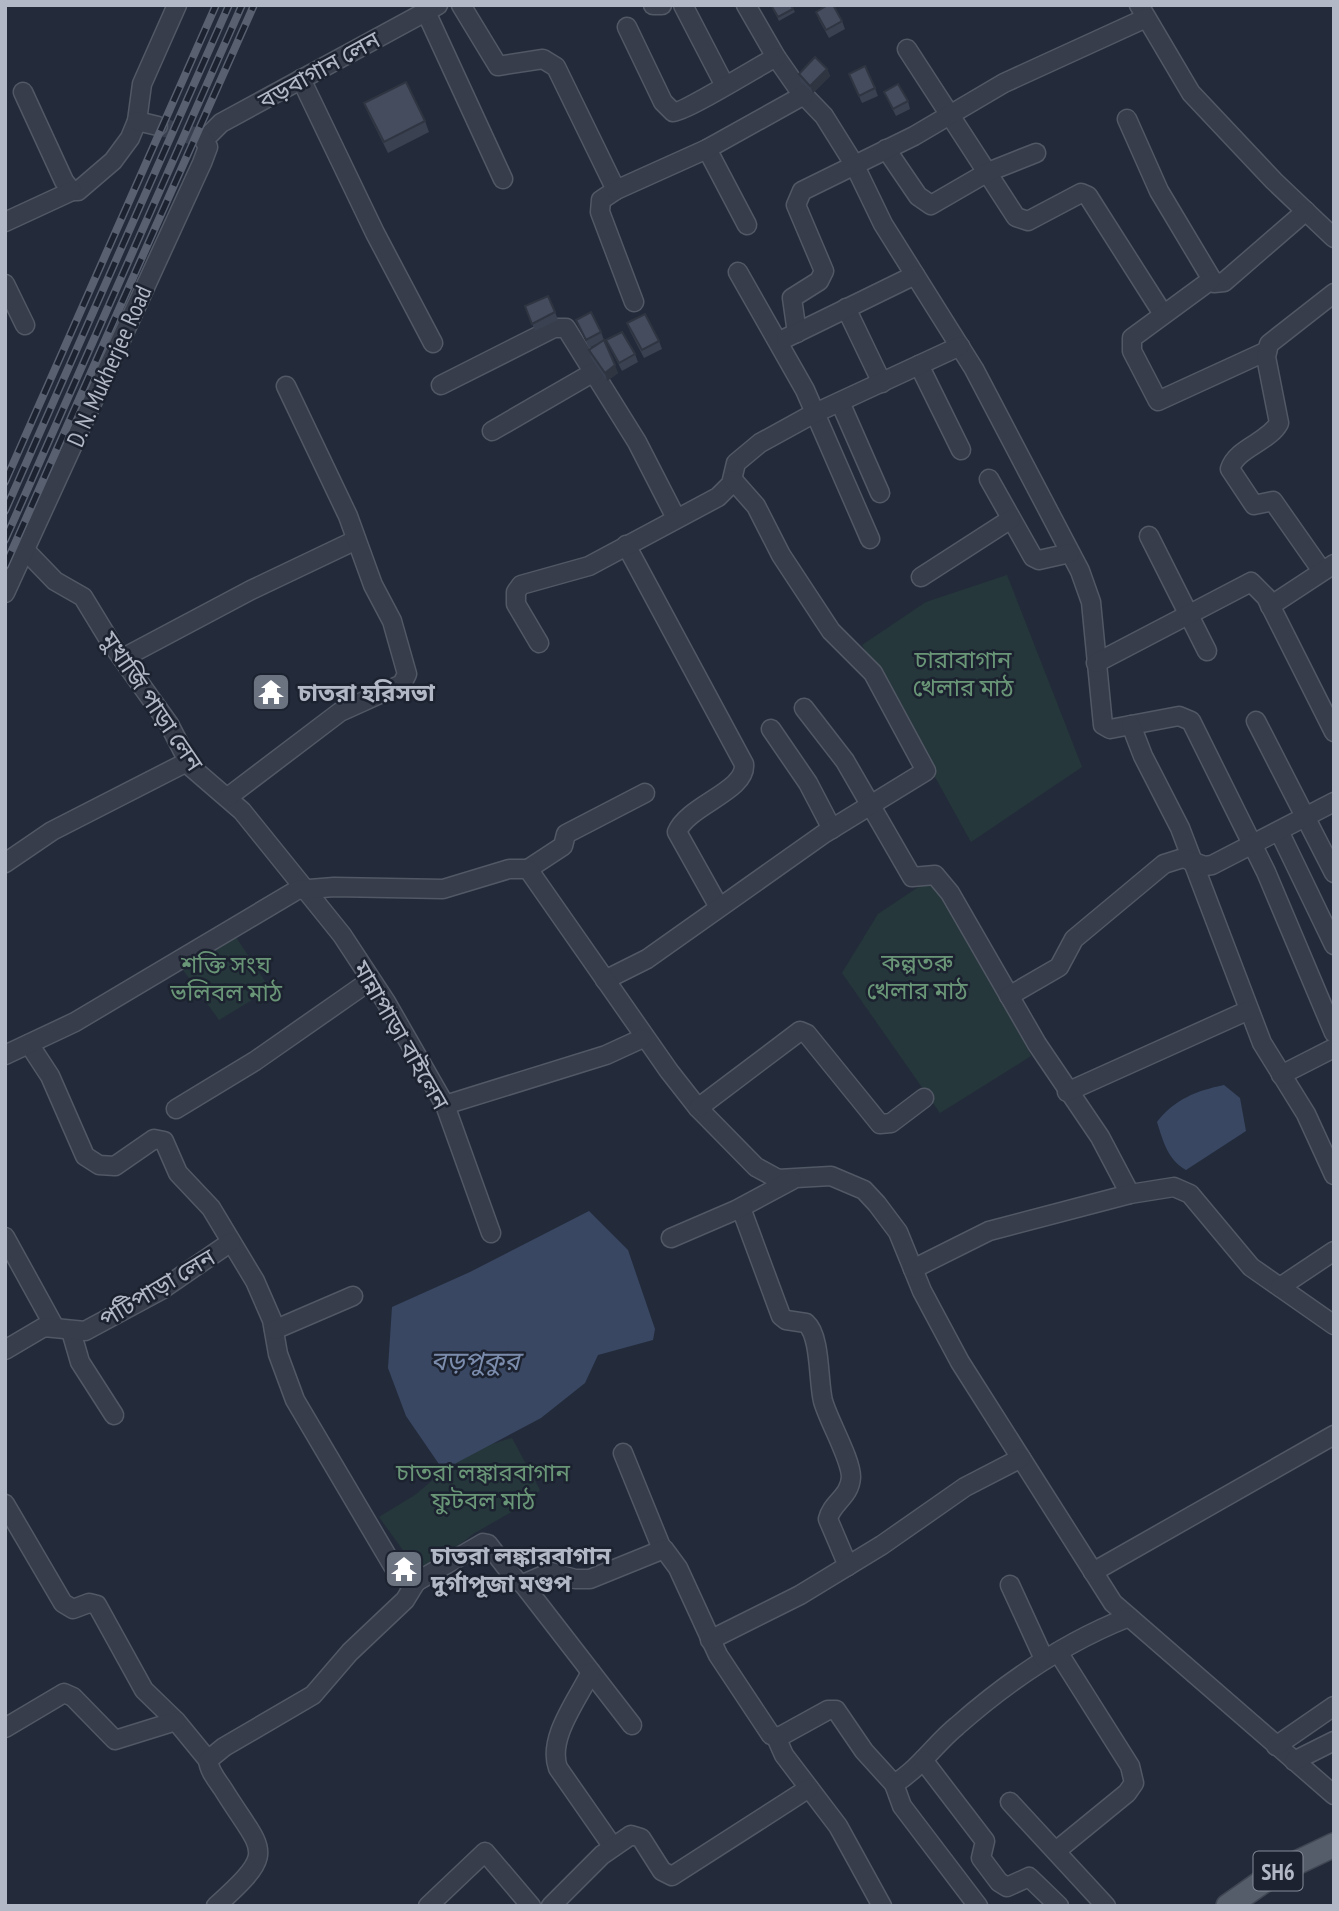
<svg xmlns="http://www.w3.org/2000/svg" width="1339" height="1911" font-family="'PT Sans Narrow','Noto Sans Bengali',sans-serif">
	<rect width="100%" height="100%" fill="#232b3a"/>
	<!-- green -->
	<g fill="#25373b">
		<polygon points="1007,575 1082,767 971,842 862,645 926,602"/>
		<polygon points="932,878 1011,1014 1031,1056 940,1113 842,973 878,914"/>
		<polygon points="230,928 270,989 219,1020 181,967"/>
		<polygon points="512,1438 540,1490 529,1502 473,1534 421,1575 379,1517 415,1495 466,1452"/>
	</g>
	<!-- water -->
	<g fill="#394763">
		<path d="M 1224,1085 L 1240,1098 L 1246,1131 L 1186,1170 C 1168,1160 1163,1141 1157,1122 C 1175,1099 1196,1091 1224,1085 Z"/>
		<polygon points="589,1211 628,1250 655,1329 653,1340 598,1355 585,1383 541,1418 443,1470 406,1416 388,1368 392,1307 470,1272"/>
	</g>
	<g fill="none" stroke-linecap="round" stroke-linejoin="round">
		<!-- minor-tunnel -->
		<polyline stroke="#38404f" stroke-width="18" stroke-dasharray="18 9" stroke-linecap="butt" points="158,126 201,138"/>
		<!-- minor casing -->
		<g stroke="#525865" stroke-width="21">
			<g id="minor">
				<polyline points="461,5 498,66 543,59 556,67 616,190 601,200 600,212 634,302"/>
				<polyline points="653,5 662,5"/>
				<polyline points="683,5 724,84"/>
				<polyline points="746,5 776,57 799,90 824,116 854,164 883,224 974,369 1080,571 1091,602 1103,725 1110,729 1179,716 1191,721 1266,872 1334,1033"/>
				<polyline points="1139,5 1191,93 1274,181 1334,238"/>
				<polyline points="426,12 503,179"/>
				<path d="M 627,27 L 663,102 L 673,112 C 683,113 759,66 776,57"/>
				<polyline points="907,49 1016,217 1028,221 1081,193 1088,196 1163,314"/>
				<polyline points="301,79 375,233 433,343"/>
				<polyline points="23,92 64,181 72,191 78,191 113,161 130,138 137,121 142,84 177,5"/>
				<polyline points="1127,119 1159,191 1214,283 1224,282 1306,211"/>
				<polyline points="137,121 158,126"/>
				<polyline points="204,140 221,123 438,5"/>
				<polyline points="707,149 747,225"/>
				<polyline points="886,149 918,196 931,205 988,172 1036,153"/>
				<polyline points="616,190 707,149 804,95"/>
				<polyline points="5,222 72,191"/>
				<polyline points="738,272 805,390 870,539"/>
				<polyline points="1211,280 1132,338 1132,351 1158,401 1267,351"/>
				<polyline points="5,284 25,325"/>
				<polyline points="846,308 882,383"/>
				<polyline points="797,333 792,298 819,281 824,271 796,205 802,191 914,136 1004,83 1146,18"/>
				<polyline points="786,338 915,275"/>
				<polyline points="919,365 961,450"/>
				<polyline points="441,385 554,328 566,328 637,442 676,518"/>
				<polyline points="840,402 880,493"/>
				<polyline points="492,431 594,372"/>
				<polyline points="989,479 1033,557 1039,560 1070,553"/>
				<polyline points="1149,536 1207,651"/>
				<path d="M 626,545 L 744,764 C 747,791 688,805 677,832 L 719,907"/>
				<polyline points="25,550 55,581 83,597 111,643 169,724 191,767 242,811 342,935 386,1002 445,1105 491,1233"/>
				<path d="M 1322,571 L 1273,501 L 1254,505 L 1230,469 C 1236,448 1269,442 1279,423 L 1266,357 L 1269,344 L 1334,293"/>
				<polyline points="921,577 1011,519"/>
				<polyline points="5,593 202,163 208,147 204,140"/>
				<polyline points="1270,606 1334,564"/>
				<polyline points="539,643 516,604 516,592 521,585 589,566 718,497 731,484 736,463 760,443 811,415 960,346"/>
				<polyline points="123,658 251,590 356,540"/>
				<polyline points="1096,663 1251,582 1266,597 1334,732"/>
				<polyline points="804,708 845,761 912,877 935,875 950,893 1037,1044 1100,1137 1130,1194"/>
				<polyline points="1256,721 1334,873"/>
				<polyline points="1131,725 1143,756 1180,828 1262,1043 1306,1114 1334,1175"/>
				<polyline points="771,729 808,783 832,829"/>
				<polyline points="228,797 340,712 402,684 407,674 392,621 373,585 348,516 286,386"/>
				<polyline points="1279,831 1334,945"/>
				<polyline points="5,863 52,831 187,762"/>
				<polyline points="528,869 563,846 566,834 645,793"/>
				<polyline points="605,980 647,959 825,833 926,771 873,673 831,631 781,555 756,506 733,480"/>
				<polyline points="1009,996 1059,967 1074,939 1164,864 1183,858 1205,866 1212,865 1334,802"/>
				<polyline points="29,1044 50,1076 85,1156 99,1165 115,1166 154,1139 164,1141 178,1173 211,1208 255,1281 272,1320 278,1354 295,1400 393,1566 407,1581 416,1582"/>
				<polyline points="5,1055 75,1022 297,890 334,887 443,889 509,869 528,869 669,1071 698,1108 756,1167 778,1179 831,1176 864,1190 877,1204 898,1232 922,1291 960,1362 1113,1603 1334,1795"/>
				<polyline points="1281,1075 1334,1048"/>
				<polyline points="1067,1092 1249,1010"/>
				<polyline points="445,1105 606,1055 643,1038"/>
				<polyline points="698,1108 800,1031 807,1034 880,1124 891,1123 924,1098"/>
				<polyline points="176,1109 255,1061 371,980"/>
				<path d="M 741,1208 L 781,1316 L 786,1320 L 806,1323 C 821,1336 818,1381 823,1401 C 829,1422 851,1459 851,1477 C 850,1497 832,1502 828,1519 L 848,1566"/>
				<polyline points="5,1237 54,1326"/>
				<polyline points="671,1238 736,1210 792,1180"/>
				<polyline points="913,1269 989,1231 1130,1194 1174,1187 1190,1194 1251,1267 1334,1325"/>
				<polyline points="1280,1287 1334,1251"/>
				<polyline points="274,1330 353,1296"/>
				<polyline points="71,1331 80,1362 114,1415"/>
				<polyline points="5,1350 44,1327 85,1331 161,1290 231,1242"/>
				<polyline points="623,1453 662,1549"/>
				<polyline points="5,1504 63,1603 73,1609 89,1603 97,1605 144,1690 176,1721 208,1760"/>
				<polyline points="1093,1572 1334,1435"/>
				<path d="M 416,1582 L 483,1543 L 488,1544 L 516,1580 L 523,1584 L 551,1572 L 575,1579 L 590,1579 L 664,1549 L 678,1568 L 718,1655 L 771,1735 L 779,1737 L 828,1710 L 836,1710 L 864,1751 L 894,1784 C 919,1769 935,1744 957,1726 C 1008,1681 1065,1642 1129,1617"/>
				<polyline points="523,1584 632,1725"/>
				<polyline points="1010,1585 1044,1659"/>
				<polyline points="710,1640 800,1595 882,1545 965,1487 1021,1458"/>
				<path d="M 591,1672 C 578,1699 547,1738 558,1768 L 613,1847"/>
				<polyline points="5,1728 64,1693 73,1697 115,1740 176,1721"/>
				<polyline points="776,1737 784,1755 838,1826 882,1906"/>
				<polyline points="1276,1746 1334,1706"/>
				<polyline points="923,1760 985,1841 981,1858 999,1882 1007,1887 1029,1877 1059,1906"/>
				<polyline points="1294,1761 1334,1741"/>
				<polyline points="894,1784 902,1806 978,1906"/>
				<polyline points="1010,1802 1106,1906"/>
				<polyline points="1056,1851 1127,1793 1134,1783 1130,1766 1058,1652"/>
				<path d="M 216,1906 C 279,1849 263,1854 223,1789 C 217,1780 209,1771 208,1760 L 224,1747 L 313,1695 L 350,1652 L 405,1600 L 416,1582"/>
				<polyline points="428,1906 485,1852 531,1906"/>
				<polyline points="551,1906 602,1855 631,1835 641,1838 662,1871 672,1876 809,1788"/>
			</g>
		</g>
		<!-- major casing -->
		<g stroke="#404653" stroke-width="26">
			<polyline id="major" points="1228,1906 1275,1873 1334,1845"/>
		</g>
		<!-- minor -->
		<use href="#minor" stroke="#373d4a" stroke-width="18"/>
		<!-- major -->
		<use href="#major" stroke="#555c6a" stroke-width="23"/>
		<!-- rail casing -->
		<g stroke="#596171" stroke-width="8">
			<g id="rail">
				<polyline points="5,482 216,5"/>
				<polyline points="5,511 229,5"/>
				<polyline points="5,540 242,5"/>
				<polyline points="5,566 254,5"/>
			</g>
		</g>
		<!-- rail -->
		<use href="#rail" stroke="#1c222f" stroke-width="5" stroke-dasharray="16" stroke-linecap="butt"/>
	</g>
	<!-- wall -->
	<g fill="#3a4151">
		<polygon points="771,5 791,5 795,12 779,21"/>
		<polygon points="816,12 842,21 845,29 829,38 819,20"/>
		<polygon points="827,69 830,76 813,93 801,82 799,74"/>
		<polygon points="849,74 875,88 878,96 862,103"/>
		<polygon points="884,92 908,101 910,109 896,116"/>
		<polygon points="364,103 425,121 429,132 388,153 369,115"/>
		<polygon points="525,306 555,312 558,320 535,331"/>
		<polygon points="576,320 601,332 604,340 589,348"/>
		<polygon points="627,323 659,341 662,349 644,358 630,331"/>
		<polygon points="606,340 635,354 638,362 622,371"/>
		<polygon points="589,350 618,373 607,381 591,358"/>
	</g>
	<!-- shaded-wall -->
	<g fill="#303542">
		<polygon points="827,69 830,76 813,93 810,86"/>
		<polygon points="615,365 618,373 607,381 605,373"/>
	</g>
	<!-- building -->
	<g fill="#444c5e" stroke="#303542" stroke-width="2">
		<polygon points="771,5 791,5 793,9 778,17"/>
		<polygon points="828,5 833,5 842,21 826,30 816,12"/>
		<polygon points="815,57 827,69 810,86 799,74"/>
		<polygon points="865,66 875,88 859,96 849,74"/>
		<polygon points="406,82 425,121 384,142 364,103"/>
		<polygon points="898,84 908,101 893,109 884,92"/>
		<polygon points="548,296 555,312 532,324 525,306"/>
		<polygon points="591,312 601,332 586,340 576,320"/>
		<polygon points="645,314 659,341 642,350 627,323"/>
		<polygon points="622,332 635,354 619,363 606,340"/>
		<polygon points="604,340 615,365 605,373 589,350"/>
	</g>
	<!-- icons -->
	<defs>
		<g id="temple-square" transform="scale(2.0125)"><rect x="-9" y="-9" width="18" height="18" rx="4" fill="#6b7280" stroke="#1c222f"/><path d="M0-6L5-2H3V0L6.5 2.5H4V6H1.5V3h-3V6H-4V2.5H-6.5L-3 0V-2H-5Z" fill="#fff"/></g>
	</defs>
	<g fill-rule="evenodd">
		<use href="#temple-square" x="271" y="692"/>
		<use href="#temple-square" x="404" y="1569"/>
	</g>
	<g text-anchor="middle" dominant-baseline="central" stroke-width="5" stroke-linejoin="round" paint-order="stroke">
		<!-- shield labels -->
		<rect fill="#1c222f" stroke="#858b99" stroke-width="2" x="1253.5" y="1851.5" width="49" height="39" rx="5"/>
		<g font-size="23" font-weight="bold" fill="#b2b8c6">
			<text x="1278" y="1871">SH6</text>
		</g>
		<!-- street labels -->
		<g font-size="24" fill="#b2b8c6" stroke="#1c222f">
			<text transform="translate(319 70) rotate(-29)">বড়বাগান লেন</text>
			<text transform="translate(109 366) rotate(-66)">D. N. Mukherjee Road</text>
			<text transform="translate(152 701) rotate(56)">মুখার্জি পাড়া লেন</text>
			<text transform="translate(401 1035) rotate(60)">মান্নাপাড়া বাইলেন</text>
			<text transform="translate(157 1288) rotate(-31)">পটিপাড়া লেন</text>
		</g>
		<!-- park labels -->
		<g font-size="24" fill="#6a9678" stroke="#1c222f">
			<text x="963" y="659">চারাবাগান<tspan x="963" dy="28">খেলার মাঠ</tspan></text>
			<text x="917" y="962">কল্পতরু<tspan x="917" dy="28">খেলার মাঠ</tspan></text>
			<text x="226" y="964">শক্তি সংঘ<tspan x="226" dy="28">ভলিবল মাঠ</tspan></text>
			<text x="483" y="1472">চাতরা লঙ্কারবাগান<tspan x="483" dy="28">ফুটবল মাঠ</tspan></text>
		</g>
		<!-- poi labels -->
		<g font-size="24" font-weight="bold" fill="#b2b8c6" stroke="#1c222f" text-anchor="start">
			<text x="298" y="692">চাতরা হরিসভা</text>
			<text x="431" y="1555">চাতরা লঙ্কারবাগান<tspan x="431" dy="28">দুর্গাপূজা মণ্ডপ</tspan></text>
		</g>
		<!-- water labels -->
		<g font-size="26" font-style="italic" fill="#7b8cad" stroke="#1c222f">
			<text x="475" y="1360">বড়পুকুর</text>
		</g>
	</g>
	<!-- border -->
	<rect width="1339" height="1911" fill="none" stroke="#b2b8c6" stroke-width="14"/>
</svg>
